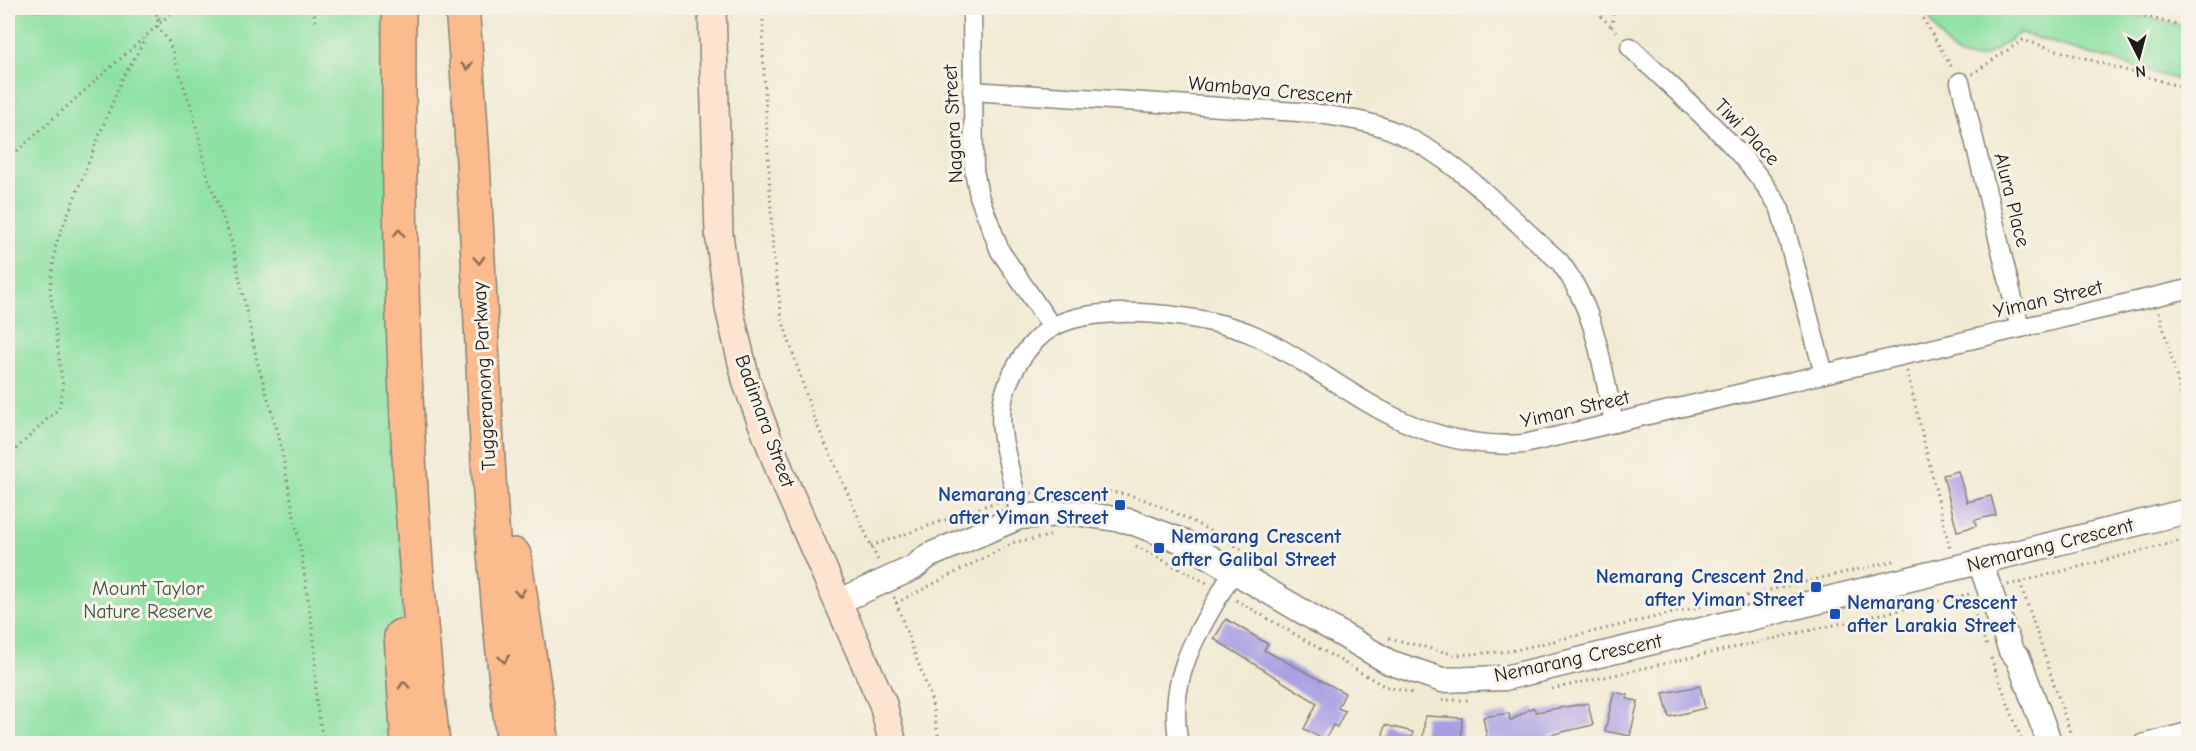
<svg xmlns="http://www.w3.org/2000/svg" width="2196" height="751" font-family="'Comic Neue',sans-serif">
	<rect width="100%" height="100%" fill="#f7f3e8"/>
	<filter id="ink" filterUnits="userSpaceOnUse"><feTurbulence type="fractalNoise" baseFrequency=".0167" numOctaves="2"/><feDisplacementMap in="SourceGraphic" scale="12" xChannelSelector="R" yChannelSelector="G"/><feConvolveMatrix kernelMatrix="1 2 1 2 8 2 1 2 1" color-interpolation-filters="sRGB"/></filter>
	<filter id="wash" filterUnits="userSpaceOnUse"><feTurbulence type="fractalNoise" baseFrequency=".008" numOctaves="4" result="noise"/><feDisplacementMap in="SourceGraphic" scale="24" xChannelSelector="R" yChannelSelector="G"/><feGaussianBlur stdDeviation="1.35" result="paint"/><feColorMatrix in="noise" values="0 0 0 0 0 0 0 0 0 0 0 0 0 0 0 0 0 1.4 0 .05"/><feComposite in="paint" operator="in"/></filter>
	<g filter="url(#wash)">
		<rect width="100%" height="100%" fill="#f1ead3"/>
		<!-- green -->
		<g fill="#8ce1a3" stroke="#547e60" stroke-width="1.5">
			<polygon points="8,8 393,8 405,743 8,743"/>
			<path d="M 1924,8 L 2105,8 L 2188,27 L 2188,83 L 2020,33 C 2008,40 1996,51 1984,56 C 1951,69 1937,29 1924,8 Z"/>
		</g>
		<g id="blocks">
			<!-- building -->
			<g fill="#a79de2">
				<polygon points="1958,471 1967,502 1991,496 1996,515 1975,520 1976,526 1957,531 1943,475"/>
				<polygon points="1226,619 1268,644 1264,650 1345,693 1338,708 1345,711 1337,727 1333,725 1325,740 1304,729 1317,703 1214,639"/>
				<polygon points="1700,686 1705,708 1669,717 1663,693"/>
				<polygon points="1614,692 1628,695 1627,699 1638,701 1630,736 1605,731"/>
				<polygon points="1588,703 1593,725 1550,735 1556,744 1488,744 1483,717 1509,713 1510,721 1533,707 1536,712"/>
				<polygon points="1425,716 1462,718 1461,744 1439,744 1439,739 1423,738"/>
				<polygon points="1385,725 1413,732 1410,744 1382,740"/>
			</g>
		</g>
	</g>
	<g filter="url(#ink)">
		<use href="#blocks" fill-opacity="0" stroke="#868378" stroke-width="1.5"/>
		<g fill="none" stroke-linecap="round" stroke-linejoin="round">
			<!-- minor casing -->
			<g stroke="#868378" stroke-width="21">
				<g id="minor">
					<polyline points="972,8 974,170 979,196 1000,251 1052,327"/>
					<path d="M 1630,47 C 1678,94 1749,152 1780,209 L 1824,374"/>
					<polyline points="1960,82 2020,328"/>
					<path d="M 972,91 L 1314,113 C 1342,118 1371,121 1398,133 C 1460,160 1508,217 1559,261 C 1596,308 1602,366 1614,423"/>
					<path d="M 1019,517 C 1016,480 997,441 1002,405 C 1006,377 1028,341 1053,327 C 1097,301 1211,315 1256,336 C 1308,360 1353,399 1405,422 C 1443,439 1483,447 1524,444 L 2188,289"/>
					<path d="M 1179,744 C 1165,673 1202,628 1233,571"/>
					<polyline points="2142,744 2188,732"/>
				</g>
			</g>
			<!-- tertiary casing -->
			<g stroke="#868378" stroke-width="27">
				<g id="tertiary">
					<polyline points="1980,562 2011,651 2018,658 2050,744"/>
					<polyline points="840,601 913,568 928,556 1019,517 1075,513 1129,521 1182,541 1389,662 1442,680 1505,678 2188,511"/>
				</g>
			</g>
			<!-- secondary casing -->
			<g stroke="#868378" stroke-width="30">
				<polyline id="secondary" points="712,8 719,234 729,308 747,384 782,476 883,704 893,744"/>
			</g>
			<!-- motorway casing -->
			<g stroke="#868378" stroke-width="36">
				<g id="motorway">
					<path d="M 399,8 C 398,254 405,499 433,744"/>
					<path d="M 462,8 C 484,253 480,499 514,744"/>
					<polyline points="514,555 543,744"/>
					<polyline points="401,636 408,744"/>
				</g>
			</g>
			<!-- path -->
			<g stroke="#868378" stroke-width="3" stroke-dasharray="1.5 4.5" stroke-linecap="butt">
				<polyline points="156,8 158,27 168,40 192,109 207,174 232,243 257,361 279,437 302,558 315,648 316,702 324,744"/>
				<polyline points="313,8 316,24"/>
				<polyline points="763,8 763,50 773,253 782,319 813,416 879,563"/>
				<polyline points="1592,8 1612,27"/>
				<polyline points="1614,8 1612,27 1619,35"/>
				<polyline points="1917,8 1952,68"/>
				<polyline points="2116,8 2188,28"/>
				<polyline points="159,19 160,8"/>
				<polyline points="1972,74 2023,40 2188,89"/>
				<polyline points="8,159 177,8"/>
				<polyline points="2159,312 2188,420"/>
				<polyline points="1907,371 1950,549"/>
				<polyline points="8,465 13,452 59,408 63,388 50,289 56,244 121,81 146,38"/>
				<path d="M 1031,493 C 1066,490 1109,487 1142,499 C 1189,516 1231,543 1273,569"/>
				<polyline points="871,546 1002,500"/>
				<polyline points="1136,546 1207,583"/>
				<polyline points="2020,582 2074,744"/>
				<polyline points="2008,585 2188,539"/>
				<polyline points="1962,596 1973,609 1988,649"/>
				<polyline points="894,597 931,698 940,744"/>
				<polyline points="1236,600 1384,686 1416,694"/>
				<polyline points="896,603 1015,542 1050,536"/>
				<polyline points="1389,638 1456,655 1511,651 1898,560"/>
				<polyline points="1991,658 2023,744"/>
				<polyline points="1552,689 1970,594"/>
				<polyline points="1442,700 1471,700"/>
			</g>
			<!-- minor -->
			<use href="#minor" stroke="#fff" stroke-width="18"/>
			<!-- tertiary -->
			<use href="#tertiary" stroke="#fff" stroke-width="24"/>
			<!-- secondary -->
			<use href="#secondary" stroke="#fde4d1" stroke-width="27"/>
			<!-- motorway -->
			<use href="#motorway" stroke="#fbbb8c" stroke-width="33"/>
		</g>
		<!-- one-way arrows -->
		<defs><path id="oneway-chevron" d="M-2-3.5L2.5 0L-2 3.5" fill="none" stroke-width="1.6" stroke-linecap="round" stroke-linejoin="round" transform="scale(1.5)"/></defs>
		<g stroke="#8c6c54">
			<use href="#oneway-chevron" transform="translate(467 66) rotate(85)"/>
			<use href="#oneway-chevron" transform="translate(399 233) rotate(-91)"/>
			<use href="#oneway-chevron" transform="translate(479 260) rotate(88)"/>
			<use href="#oneway-chevron" transform="translate(520 593) rotate(81)"/>
			<use href="#oneway-chevron" transform="translate(504 659) rotate(84)"/>
			<use href="#oneway-chevron" transform="translate(404 685) rotate(-93)"/>
		</g>
	</g>
	<!-- markers -->
	<g fill="#1a4fb4" stroke="#f7f3e8" stroke-width="2">
		<rect x="1114" y="499" width="12" height="12" rx="3"/>
		<rect x="1153" y="542" width="12" height="12" rx="3"/>
		<rect x="1810" y="581" width="12" height="12" rx="3"/>
		<rect x="1829" y="608" width="12" height="12" rx="3"/>
	</g>
	<g text-anchor="middle" dominant-baseline="central" stroke-width="6" stroke-linejoin="round" paint-order="stroke">
		<!-- street labels -->
		<g font-size="20" fill="#1c1c1c" stroke="#f7f3e8">
			<text transform="translate(1270 90) rotate(5)">Wambaya Crescent</text>
			<text transform="translate(953 124) rotate(-93)">Nagara Street</text>
			<text transform="translate(1747 132) rotate(46)">Tiwi Place</text>
			<text transform="translate(2012 200) rotate(76)">Alura Place</text>
			<text transform="translate(2048 299) rotate(-13)">Yiman Street</text>
			<text transform="translate(484 376) rotate(-93)">Tuggeranong Parkway</text>
			<text transform="translate(1575 409) rotate(-13)">Yiman Street</text>
			<text transform="translate(765 421) rotate(70)">Badimara Street</text>
			<text transform="translate(2050 545) rotate(-14)">Nemarang Crescent</text>
			<text transform="translate(1578 658) rotate(-12)">Nemarang Crescent</text>
		</g>
		<!-- transit labels -->
		<g font-size="20" font-weight="bold" fill="#164399" stroke="#f7f3e8" text-anchor="end">
			<text x="1108" y="494">Nemarang Crescent<tspan x="1108" dy="23">after Yiman Street</tspan></text>
			<text x="1171" y="536" text-anchor="start">Nemarang Crescent<tspan x="1171" dy="23">after Galibal Street</tspan></text>
			<text x="1804" y="576">Nemarang Crescent 2nd<tspan x="1804" dy="23">after Yiman Street</tspan></text>
			<text x="1847" y="602" text-anchor="start">Nemarang Crescent<tspan x="1847" dy="23">after Larakia Street</tspan></text>
		</g>
		<!-- park labels -->
		<g font-size="20" fill="#3e5744" stroke="#f7f3e8">
			<text x="148" y="588">Mount Taylor<tspan x="148" dy="23">Nature Reserve</tspan></text>
		</g>
	</g>
	<!-- margin -->
	<rect width="2196" height="751" fill="none" stroke="#f7f3e8" stroke-width="30"/>
	<!-- north arrow -->
	<g transform="translate(2139 57) rotate(174)" stroke="#f7f3e8" stroke-width="4.5" paint-order="stroke">
	<path d="M0-4.5L10 22L0 15L-10 22Z" fill="#1c1c1c"/>
	<text y="-9" font-size="16" font-weight="bold" text-anchor="middle" fill="#1c1c1c">N</text>
	</g>
</svg>
